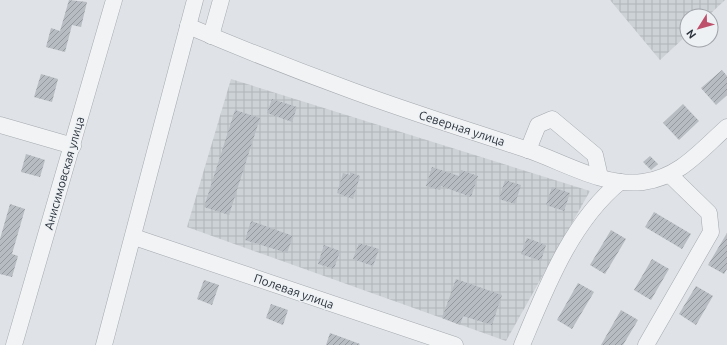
<svg xmlns="http://www.w3.org/2000/svg" width="727" height="345" font-family="Ubuntu,sans-serif">
	<defs>
		<pattern id="industrial-grid" width="8" height="8" patternUnits="userSpaceOnUse"><rect width="8" height="8" fill="#cdd2d7"/><path d="M0 4h8M4 0v8" fill="none" stroke="#b0b5b9"/></pattern>
		<pattern id="building-hatch" width="6" height="6" patternUnits="userSpaceOnUse"><rect width="6" height="6" fill="#b6bcc2"/><path d="M-1 1l2-2M0 6l6-6M5 7l2-2" fill="none" stroke="#94999f"/></pattern>
	</defs>
	<rect width="100%" height="100%" fill="#dfe2e6"/>
	<!-- industrial -->
	<g fill="url(#industrial-grid)">
		<polygon points="610,0 725,0 708,16 687,16 687,35 660,60"/>
		<polygon points="231,79 590,191 506,341 187,227"/>
	</g>
	<!-- building -->
	<g fill="url(#building-hatch)">
		<polygon points="69,0 87,2 81,27 72,25 65,52 46,47 51,28 60,31"/>
		<polygon points="722,70 727,76 727,95 716,105 701,88"/>
		<polygon points="41,74 58,79 52,102 34,97"/>
		<polygon points="272,99 297,107 292,122 267,113"/>
		<polygon points="683,104 699,121 679,140 663,123"/>
		<polygon points="235,110 260,118 229,215 204,207"/>
		<polygon points="26,154 45,160 40,177 21,172"/>
		<polygon points="650,156 658,164 651,170 643,162"/>
		<polygon points="432,167 459,176 461,170 478,176 471,197 441,186 440,190 426,186"/>
		<polygon points="350,172 360,176 353,199 337,193 343,173 350,175"/>
		<polygon points="505,180 521,185 515,204 499,199"/>
		<polygon points="552,187 570,193 564,211 546,205"/>
		<polygon points="10,204 25,209 12,254 18,256 12,277 0,274 0,239"/>
		<polygon points="654,212 691,234 682,249 645,227"/>
		<polygon points="251,221 293,236 287,253 245,240"/>
		<polygon points="611,230 626,239 605,274 590,265"/>
		<polygon points="727,233 727,269 724,274 708,265"/>
		<polygon points="527,238 546,245 541,261 521,254"/>
		<polygon points="359,243 379,249 373,266 353,259"/>
		<polygon points="324,245 340,251 334,269 318,264"/>
		<polygon points="652,259 669,269 651,300 634,290"/>
		<polygon points="456,279 502,295 492,325 463,316 460,325 442,318"/>
		<polygon points="204,280 219,285 212,305 197,299"/>
		<polygon points="578,283 594,292 572,329 557,320"/>
		<polygon points="696,286 713,296 696,325 679,314"/>
		<polygon points="271,304 288,310 283,325 266,318"/>
		<polygon points="621,310 638,320 623,345 601,345"/>
		<polygon points="330,333 360,344 359,345 326,345"/>
	</g>
	<g fill="none" stroke-linecap="round" stroke-linejoin="round">
		<!-- minor casing -->
		<g stroke="#a5a9af" stroke-width="17">
			<g id="minor">
				<path d="M 188,26 C 242,49 298,71 353,91 C 410,112 468,130 525,149 C 562,161 602,187 643,182 C 680,177 700,151 727,127"/>
				<polyline points="211,36 221,0"/>
				<polyline points="0,125 73,146"/>
				<polyline points="528,150 538,125 552,119 595,155 600,177"/>
				<polyline points="134,237 455,345"/>
				<polyline points="14,345 114,0"/>
				<polyline points="104,345 195,0"/>
				<path d="M 522,345 C 546,288 571,222 620,182"/>
				<polyline points="646,345 711,232 709,213 670,175"/>
			</g>
		</g>
		<!-- minor -->
		<use href="#minor" stroke="#f1f3f5" stroke-width="16"/>
	</g>
	<g text-anchor="middle" dominant-baseline="central" stroke-width="3" stroke-linejoin="round" paint-order="stroke">
		<!-- street labels -->
		<g font-size="12" fill="#29313b" stroke="#eef1f4">
			<text transform="translate(462 128) rotate(18)">Северная улица</text>
			<text transform="translate(64 173) rotate(-74)">Анисимовская улица</text>
			<text transform="translate(294 291) rotate(19)">Полевая улица</text>
		</g>
	</g>
	<!-- north arrow -->
	<g transform="translate(699 28) rotate(233)"><circle r="19" fill="#eef1f4" stroke="#9fa4aa"/>
	<path d="M0-3L7 15L0 10L-7 15Z" fill="#bd516b"/>
	<text y="-6" font-size="11" font-weight="bold" text-anchor="middle" fill="#29313b">N</text>
	</g>
</svg>
